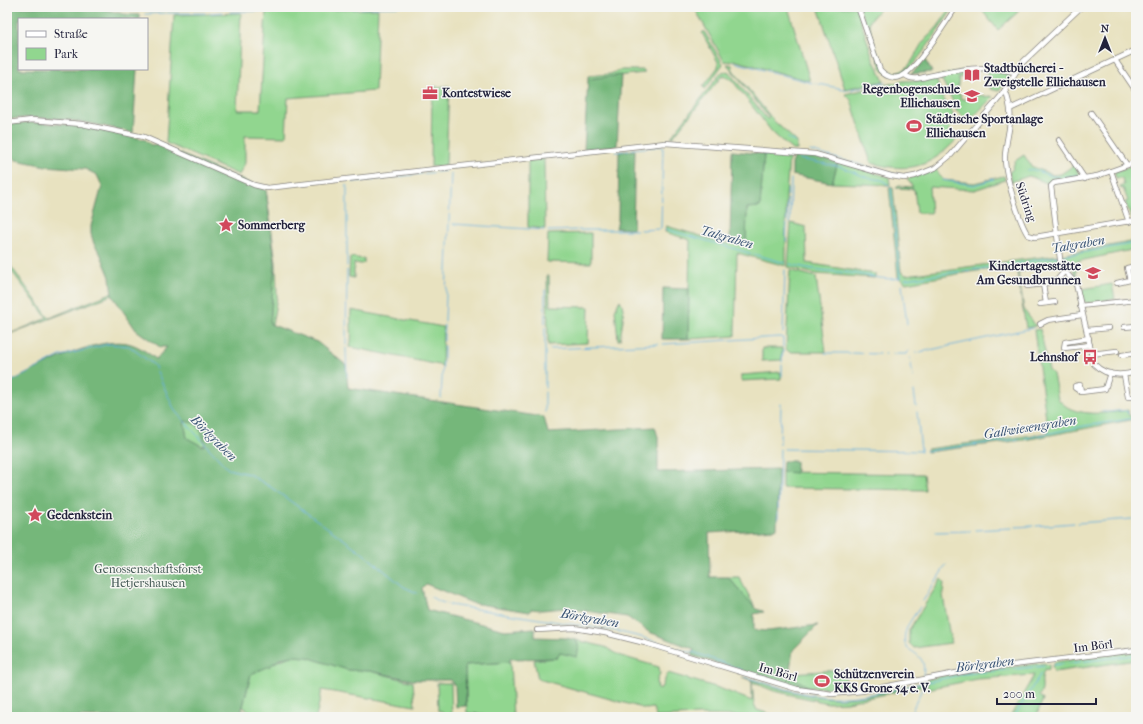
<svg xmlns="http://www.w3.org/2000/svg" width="1143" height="724" font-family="'IM FELL French Canon',serif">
	<rect width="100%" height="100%" fill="#f6f6f2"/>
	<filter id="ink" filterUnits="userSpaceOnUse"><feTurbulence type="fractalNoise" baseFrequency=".025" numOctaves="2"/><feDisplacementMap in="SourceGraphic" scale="8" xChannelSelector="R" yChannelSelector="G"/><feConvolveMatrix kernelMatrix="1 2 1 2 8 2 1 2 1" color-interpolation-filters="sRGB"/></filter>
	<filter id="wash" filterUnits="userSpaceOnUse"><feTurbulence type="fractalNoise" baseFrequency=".012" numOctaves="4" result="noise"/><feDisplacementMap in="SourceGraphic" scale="16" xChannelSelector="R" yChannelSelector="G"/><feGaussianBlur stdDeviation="0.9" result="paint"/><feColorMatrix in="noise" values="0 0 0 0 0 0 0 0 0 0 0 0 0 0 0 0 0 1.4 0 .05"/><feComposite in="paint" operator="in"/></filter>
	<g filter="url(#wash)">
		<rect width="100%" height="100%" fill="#e8e2c0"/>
		<!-- green -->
		<g fill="#91d68f" stroke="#5a7c65">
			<polygon points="694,7 788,7 810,81 733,60 732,62 724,61"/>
			<polygon points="818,7 856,7 874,61 884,81 845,89"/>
			<path d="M 859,7 L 881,7 L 869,22 C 873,36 880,86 905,69 C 914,62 917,49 924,41 C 926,38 930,35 933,32 C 940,25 945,15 951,7 L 954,7 C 944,21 913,72 899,76 C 893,77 887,73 882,70 Z"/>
			<polygon points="979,7 1015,7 1019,11 998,30"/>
			<polygon points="378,9 375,91 288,98 286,137 245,136 245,163 239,175 166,143 174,15 241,13 237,110 260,110 266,11"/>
			<polygon points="704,31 723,64 705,89 703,87 718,67 718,62 702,33"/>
			<polygon points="727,64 732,65 733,70 774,121 797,142 797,150 792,150 772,132 732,80 724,76 721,77 673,137 671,137 720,74 728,71 767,119 769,118"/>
			<polygon points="989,69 1009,74 1010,76 999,91 990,89 991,83 989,83 989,80 986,79"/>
			<polygon points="621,70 644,70 644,73 588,79 588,76 610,74"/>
			<polygon points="964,70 964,77 959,77 957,94 961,94 960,98 967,100 969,94 975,94 975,97 978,95 986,96 986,98 988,96 993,97 969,121 955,110 957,109 942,80 939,79 938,76"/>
			<path d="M 936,79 L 943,98 L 953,113 L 952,119 L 955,121 L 948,131 L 957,139 C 930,168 909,173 871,163 L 851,100 L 845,94 L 903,81 Z"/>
			<polygon points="449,86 446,165 431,167 432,87"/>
			<polygon points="764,154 789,158 786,197 786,266 737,253 735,336 688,339 690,240 665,232 666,226 728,244 730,240 746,246 747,208 760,207"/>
			<polygon points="1024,155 1031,166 1053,175 1061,174 1074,165 1080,176 1052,181 1049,184 1029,176 1011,182 1009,172 1012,170 1015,161"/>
			<polygon points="544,159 545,229 528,227 528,161"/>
			<polygon points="838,162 889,177 890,185 832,183"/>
			<polygon points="1136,164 1136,218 1132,219 1125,202 1128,201 1123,188 1121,189 1120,187 1124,185 1122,178 1116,178 1114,172"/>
			<polygon points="936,169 943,180 974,183 1004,176 1005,180 974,190 929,187 931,213 917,213 914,189 896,188 899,186 913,187 907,179"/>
			<polygon points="889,187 893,188 901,272 906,275 1058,255 1060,264 1018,272 1024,310 1036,326 1026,328 1016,266 969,272 906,283 898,277"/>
			<polygon points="266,190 276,262 277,297 272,325 270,324 275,263"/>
			<polygon points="791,223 806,227 807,263 875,274 875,278 815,274 788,267"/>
			<polygon points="591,233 591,263 547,262 548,234"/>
			<polygon points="1136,241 1136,249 1075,262 1078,285 1072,264 1066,264 1066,266 1063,266 1061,255"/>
			<polygon points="350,257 364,259 364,263 361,264 354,263 354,278 349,277"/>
			<polygon points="7,261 49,318 111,293 112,295 7,335 47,318 7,265"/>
			<polygon points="790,270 816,277 826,352 789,352 786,349"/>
			<polygon points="547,276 549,276 550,306 589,307 588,343 548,345"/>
			<polygon points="1112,284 1115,299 1089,303 1081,301 1080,292 1082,289"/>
			<path d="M 620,300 C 627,311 621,328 620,340 L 618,340 L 615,310 Z"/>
			<path d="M 351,310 L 443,327 L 442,368 L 439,365 L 350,347 C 353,335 350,323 351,310 Z"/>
			<path d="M 1040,329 L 1049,370 L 1053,374 L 1058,399 C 1062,403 1066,407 1071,409 C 1088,416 1111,413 1128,410 L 1129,416 L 1136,415 L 1136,419 L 1024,440 L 927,452 L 927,449 L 1048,433 L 1034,330 Z"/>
			<polygon points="762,348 782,348 782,360 762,361"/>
			<polygon points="781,372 781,379 741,381 741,375"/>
			<path d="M 184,421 C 200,423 202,430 205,445 L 202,446 L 187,438 Z"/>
			<polygon points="782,472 923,474 925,490 782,488"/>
			<polygon points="728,577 739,577 756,609"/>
			<polygon points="941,579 944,582 943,595 951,643 914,648 909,643 909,630"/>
			<path d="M 576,640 L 605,647 L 621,656 L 659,667 L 660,673 L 656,684 L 658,685 L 657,689 L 660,690 L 668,673 L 719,688 L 752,701 L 752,681 L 742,677 C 779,688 817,702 856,697 C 878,695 900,688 922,684 L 921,687 L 847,702 L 828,703 L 774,691 L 752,682 L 754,704 L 757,710 L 780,717 L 699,715 L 656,717 L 653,708 L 646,709 L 538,679 L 534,660 L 557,658 L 560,653 L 579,647 Z"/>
			<polygon points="1136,651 1136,660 1054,672 1052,666 1054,662"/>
			<path d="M 293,656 L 307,657 L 348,670 L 370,671 L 413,682 L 415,706 L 322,690 L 316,717 L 259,717 L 243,707 L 251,674 C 266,668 278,659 293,656 Z"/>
			<polygon points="510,662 513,717 484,717 484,714 467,713 465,665"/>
			<path d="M 1044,663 L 1049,665 L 1049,669 L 1048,670 L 1045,669 C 1038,681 1046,688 1039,696 L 1043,699 L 1036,717 L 1010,717 L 1034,675 L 978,679 L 927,689 L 928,679 L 950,674 Z"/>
			<polygon points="843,670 848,689 809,687 789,676 789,673"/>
			<polygon points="437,683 451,683 452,717 445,717 442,711 438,711"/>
		</g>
		<!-- forest -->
		<g fill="#74b77a" stroke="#4b6c5a" fill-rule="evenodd">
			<path d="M 7,7 L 95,7 L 124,14 L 140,15 L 140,19 L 19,19 L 19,69 L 137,69 L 133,133 C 90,122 52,115 7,119 Z"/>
			<polygon points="925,60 932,72 911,74"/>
			<polygon points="621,75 617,146 584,149 588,79"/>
			<path d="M 33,122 L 82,126 L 138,138 L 146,140 L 151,145 L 157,144 L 266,190 L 275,263 L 270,324 L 317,342 L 346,365 L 348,388 L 544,417 L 548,433 L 655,427 L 658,437 L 658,472 L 778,469 L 777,528 L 776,529 L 709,533 L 710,577 L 728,577 L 756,609 L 763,611 L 764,612 L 754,614 L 754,630 L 768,631 L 818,625 L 793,650 L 789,675 L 809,687 L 809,690 L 692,656 L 694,649 L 649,632 L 627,617 L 565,608 L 542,610 L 531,609 L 530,612 L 472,603 L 426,584 L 422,588 L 427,610 L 505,630 L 535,628 L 535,637 L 567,638 L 576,640 L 579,647 L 577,657 L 560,653 L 557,658 L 510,659 L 510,662 L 465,665 L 466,706 L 456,707 L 455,686 L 450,680 L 412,680 L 370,671 L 348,670 L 307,657 L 293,656 L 281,658 L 270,666 L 251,674 L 242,710 L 254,717 L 7,717 L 7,384 C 37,368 93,337 127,343 C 138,345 148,353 156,359 L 167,347 L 160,347 L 136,330 L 112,295 L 110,277 L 100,253 L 94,244 L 91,234 L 91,226 L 102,186 L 97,175 L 85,169 L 46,166 L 16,160 L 7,151 L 7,124 ZM 184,421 C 200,423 202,430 205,445 L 202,446 L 187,438 Z"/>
			<polygon points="635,150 633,229 616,228 618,220 619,152"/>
			<polygon points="732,151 764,154 760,207 747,208 746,246 730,240"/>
			<polygon points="795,155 818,157 838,162 832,183 792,175 792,164"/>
			<polygon points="663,288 689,289 688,339 662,339"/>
			<polygon points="783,461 796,461 796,473 782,472"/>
		</g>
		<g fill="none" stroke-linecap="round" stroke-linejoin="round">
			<!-- stream -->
			<g stroke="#67b1e0" stroke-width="1">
				<polyline points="361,8 398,7"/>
				<polyline points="291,10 300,10"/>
				<polyline points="302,10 358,8"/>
				<polyline points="263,11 288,10"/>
				<polyline points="230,12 260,11"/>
				<polyline points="167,13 205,13"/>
				<polyline points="210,13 222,12"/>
				<polyline points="145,14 165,13"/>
				<polyline points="734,62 816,84"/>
				<polyline points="819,84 848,90 886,82"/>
				<polyline points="788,138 796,143"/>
				<polyline points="632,149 663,146 661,229 640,230"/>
				<polyline points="810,151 897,175"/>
				<polyline points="615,152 630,150"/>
				<polyline points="764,154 789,156"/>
				<polyline points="799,159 841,167 868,178 882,180 889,185"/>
				<path d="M 1027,170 C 1037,167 1047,178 1060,177"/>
				<polyline points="1063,177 1077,175"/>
				<polyline points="942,180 974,185 994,179"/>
				<polyline points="353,182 445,171"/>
				<polyline points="788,196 788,189"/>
				<polyline points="787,221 788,199"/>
				<polyline points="790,223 791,179"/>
				<polyline points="453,224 544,230"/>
				<polyline points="665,229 785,263"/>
				<polyline points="578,230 637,230"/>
				<polyline points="548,231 576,230"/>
				<polyline points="786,241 787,224"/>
				<polyline points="1062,256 1136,243"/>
				<path d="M 790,264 C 812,270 829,271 851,273 C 868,275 884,281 900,278 L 891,188"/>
				<polyline points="347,266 347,185"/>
				<polyline points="905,279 1016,264 1059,256"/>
				<polyline points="902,285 907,324"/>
				<polyline points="445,321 451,173"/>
				<polyline points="545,323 545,290"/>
				<polyline points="545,327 545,388"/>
				<polyline points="783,333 785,270"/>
				<polyline points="444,341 444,325"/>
				<polyline points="663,344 780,337 783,338 783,347"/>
				<polyline points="346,345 347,270"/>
				<polyline points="346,348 347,377"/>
				<polyline points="550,349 658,344"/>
				<polyline points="825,353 850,353"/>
				<polyline points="852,353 879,354"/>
				<polyline points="916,353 1033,328"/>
				<polyline points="884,354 886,354"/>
				<polyline points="893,354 906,354 909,351"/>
				<polyline points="444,358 444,346"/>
				<polyline points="910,358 913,377"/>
				<polyline points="782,362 783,350"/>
				<polyline points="782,376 782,365"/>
				<polyline points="7,384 60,356 109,344 129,346 154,365 175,411 228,469 249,474 272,488 360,551 404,587 417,593"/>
				<polyline points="914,391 916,406"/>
				<polyline points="441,398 443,360"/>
				<path d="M 1101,411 C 1109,414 1119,409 1127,411 L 1128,414"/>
				<polyline points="545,412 545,392"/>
				<polyline points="780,444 781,404"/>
				<polyline points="784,449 921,451 917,412"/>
				<polyline points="926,451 1026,438 1084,426 1136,418"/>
				<polyline points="778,520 780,449"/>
				<polyline points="1078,523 1132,519"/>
				<polyline points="1036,526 1074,523"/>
				<polyline points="1015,527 1033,526"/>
				<polyline points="975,530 1012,528"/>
				<polyline points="936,532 971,531"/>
				<polyline points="431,597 438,601 450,605 616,631 641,637 687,652 693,652 742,670"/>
				<polyline points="923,601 946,565"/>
				<path d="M 920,607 C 912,619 899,633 907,648 C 920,656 926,660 923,676"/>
				<polyline points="1053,665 1136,655"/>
				<polyline points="931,675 1004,664"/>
				<path d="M 745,677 C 773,684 800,695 829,697 C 860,699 892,689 922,683"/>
				<polyline points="928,682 963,674 1045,666"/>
				<polyline points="909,717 922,689"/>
				<polyline points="1014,717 1041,673"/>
			</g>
		</g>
	</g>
	<g filter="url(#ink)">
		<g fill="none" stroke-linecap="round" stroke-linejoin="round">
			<!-- minor casing -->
			<g stroke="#85827e" stroke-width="6">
				<g id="minor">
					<path d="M 858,7 L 880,70 C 885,76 894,80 902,76 C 916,70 947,21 956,7"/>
					<polyline points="1115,60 1136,91"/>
					<path d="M 905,75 C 912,81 921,78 929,76 C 960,69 984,65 1015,72"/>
					<path d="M 1005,90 C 1016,118 1007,129 1005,156 C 1004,172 1019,222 1028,235 L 1035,237 L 1136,220"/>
					<polyline points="1012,108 1136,50"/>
					<polyline points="1091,113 1127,165"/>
					<polyline points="7,123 32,120 82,124 144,137 254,185 267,188 665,143 815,154 891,176 904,178 915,176 935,168 951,155 1001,96 1023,62 1081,7"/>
					<polyline points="1059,140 1085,179"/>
					<path d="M 1136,162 L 1097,176 L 1054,183 L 1051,186 L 1061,267 L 1076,284 L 1094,364 C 1105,376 1121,376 1136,372"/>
					<polyline points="1111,171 1129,222"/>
					<polyline points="1136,266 1127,268 1130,280 1136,280"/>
					<polyline points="1117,283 1130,280"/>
					<polyline points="1043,284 1057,280 1064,272"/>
					<polyline points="1027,286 1043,284 1046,303"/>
					<polyline points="1040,304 1055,302"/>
					<polyline points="1080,306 1136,300"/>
					<polyline points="1040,324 1048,320 1082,315"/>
					<polyline points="1124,327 1136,326"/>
					<polyline points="1087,330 1109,328"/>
					<polyline points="1089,338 1065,342 1064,348 1090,345"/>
					<polyline points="1091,354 1117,351"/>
					<polyline points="1122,355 1136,353"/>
					<polyline points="1124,375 1128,397 1136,397"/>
					<polyline points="1081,392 1080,385 1075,386 1075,388 1081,392 1105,389 1110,373"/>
					<polyline points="537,630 574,628 605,633 645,643 797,689 832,694 862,691 972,670 1136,650"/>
				</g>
			</g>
			<!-- minor -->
			<use href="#minor" stroke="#fff" stroke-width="4.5"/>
		</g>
	</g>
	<!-- icons -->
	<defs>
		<g id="library-bare" transform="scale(1.2)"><path d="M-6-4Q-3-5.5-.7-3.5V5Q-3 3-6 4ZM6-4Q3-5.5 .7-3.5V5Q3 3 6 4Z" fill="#d1495b" stroke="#f6f6f2" stroke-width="2.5" paint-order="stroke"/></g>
		<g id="office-bare" transform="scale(1.2)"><path d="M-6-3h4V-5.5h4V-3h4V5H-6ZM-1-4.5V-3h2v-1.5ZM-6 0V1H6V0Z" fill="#d1495b" stroke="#f6f6f2" stroke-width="2.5" paint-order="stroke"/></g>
		<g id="school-bare" transform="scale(1.2)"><path d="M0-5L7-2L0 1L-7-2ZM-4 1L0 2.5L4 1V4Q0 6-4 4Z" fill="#d1495b" stroke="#f6f6f2" stroke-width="2.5" paint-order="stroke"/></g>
		<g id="stadium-bare" transform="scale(1.2)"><path d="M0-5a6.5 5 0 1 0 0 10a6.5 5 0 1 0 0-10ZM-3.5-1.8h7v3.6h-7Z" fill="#d1495b" stroke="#f6f6f2" stroke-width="2.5" paint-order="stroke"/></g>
		<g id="sight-bare" transform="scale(1.2)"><path d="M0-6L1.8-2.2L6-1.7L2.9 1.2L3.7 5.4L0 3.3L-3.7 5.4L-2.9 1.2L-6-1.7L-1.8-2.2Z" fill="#d1495b" stroke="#f6f6f2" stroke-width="2.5" paint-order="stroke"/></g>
		<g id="bus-bare" transform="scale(1.2)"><path d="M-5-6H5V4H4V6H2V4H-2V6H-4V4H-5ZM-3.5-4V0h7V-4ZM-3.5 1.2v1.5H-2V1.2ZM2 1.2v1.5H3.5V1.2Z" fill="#d1495b" stroke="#f6f6f2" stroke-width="2.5" paint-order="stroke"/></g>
	</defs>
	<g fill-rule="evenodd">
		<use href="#library-bare" x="972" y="75"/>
		<use href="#office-bare" x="430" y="93"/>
		<use href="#school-bare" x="972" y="96"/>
		<use href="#stadium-bare" x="914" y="126"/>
		<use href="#sight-bare" x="226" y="225"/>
		<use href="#school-bare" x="1093" y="273"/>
		<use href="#bus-bare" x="1090" y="357"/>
		<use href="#sight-bare" x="35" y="515"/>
		<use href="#stadium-bare" x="822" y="681"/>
	</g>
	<g text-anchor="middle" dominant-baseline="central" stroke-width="3" stroke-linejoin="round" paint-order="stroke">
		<!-- poi labels -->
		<g font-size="12" font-weight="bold" fill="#22223b" stroke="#f6f6f2" text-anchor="start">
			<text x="984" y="68">Stadtbücherei -<tspan x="984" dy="14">Zweigstelle Elliehausen</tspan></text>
			<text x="960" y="89" text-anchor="end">Regenbogenschule<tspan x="960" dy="14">Elliehausen</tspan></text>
			<text x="442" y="93">Kontestwiese</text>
			<text x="926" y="119">Städtische Sportanlage<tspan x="926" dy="14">Elliehausen</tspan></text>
			<text x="238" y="225">Sommerberg</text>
			<text x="1081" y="266" text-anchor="end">Kindertagesstätte<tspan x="1081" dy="14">Am Gesundbrunnen</tspan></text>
			<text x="1078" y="357" text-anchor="end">Lehnshof</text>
			<text x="47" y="515">Gedenkstein</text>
			<text x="834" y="674">Schützenverein<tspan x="834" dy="14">KKS Grone 54 e. V.</tspan></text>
		</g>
		<!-- street labels -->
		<g font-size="12" fill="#22223b" stroke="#f6f6f2">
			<text transform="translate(1026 202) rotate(71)">Südring</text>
			<text transform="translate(1093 646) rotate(-7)">Im Börl</text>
			<text transform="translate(778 672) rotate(16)">Im Börl</text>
		</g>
		<!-- park labels -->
		<g font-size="12" fill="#435854" stroke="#f6f6f2">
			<text x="148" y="569">Genossenschaftsforst<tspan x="148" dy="14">Hetjershausen</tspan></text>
		</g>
		<!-- water labels -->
		<g font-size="13" font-style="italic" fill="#3a5475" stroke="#f6f6f2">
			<text transform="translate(727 237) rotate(16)">Talgraben</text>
			<text transform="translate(1078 244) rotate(-10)">Talgraben</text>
			<text transform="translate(1030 427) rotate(-9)">Gallwiesengraben</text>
			<text transform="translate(214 438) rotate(45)">Börlgraben</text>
			<text transform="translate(590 618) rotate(10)">Börlgraben</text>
			<text transform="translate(985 664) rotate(-7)">Börlgraben</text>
		</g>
	</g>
	<!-- margin -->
	<rect width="1143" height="724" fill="none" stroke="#f6f6f2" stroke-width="24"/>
	<!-- legend -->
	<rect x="18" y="18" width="130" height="52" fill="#f6f6f2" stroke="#a1a1a9"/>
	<rect x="26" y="31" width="20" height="6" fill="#ffffff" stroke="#a1a1a9"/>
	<text x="54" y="38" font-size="12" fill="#22223b">Straße</text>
	<rect x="26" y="48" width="20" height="12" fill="#91d68f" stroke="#a1a1a9"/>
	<text x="54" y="58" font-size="12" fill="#22223b">Park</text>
	<!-- north arrow -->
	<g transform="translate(1105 38)" stroke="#f6f6f2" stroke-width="3" paint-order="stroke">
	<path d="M0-3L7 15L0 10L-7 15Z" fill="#22223b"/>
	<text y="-6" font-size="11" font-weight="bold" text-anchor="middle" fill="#22223b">N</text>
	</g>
	<!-- scale -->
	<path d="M997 698v6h99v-6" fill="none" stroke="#22223b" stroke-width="2"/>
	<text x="1003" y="698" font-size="12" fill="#22223b" stroke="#f6f6f2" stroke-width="3" paint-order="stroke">200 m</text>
</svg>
